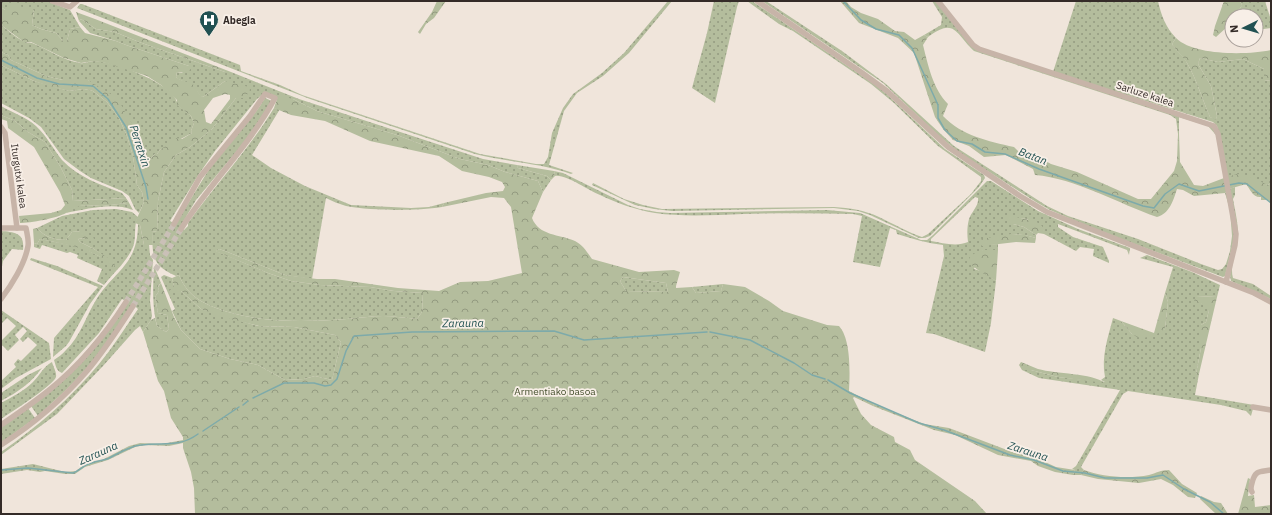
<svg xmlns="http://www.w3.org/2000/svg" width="1272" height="515" font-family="'IBM Plex Sans',sans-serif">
	<defs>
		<pattern id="grass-dots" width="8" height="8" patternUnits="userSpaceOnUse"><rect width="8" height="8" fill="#b4bd9d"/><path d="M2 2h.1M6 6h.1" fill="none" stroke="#939a80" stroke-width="1.8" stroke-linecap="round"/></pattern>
		<pattern id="forest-crowns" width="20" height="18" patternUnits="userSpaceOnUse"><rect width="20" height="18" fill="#b4bd9d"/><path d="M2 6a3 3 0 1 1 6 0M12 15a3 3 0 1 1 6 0" fill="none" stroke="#939a80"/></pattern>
	</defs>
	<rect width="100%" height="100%" fill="#f0e5db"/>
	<!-- grass -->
	<g fill="url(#grass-dots)" fill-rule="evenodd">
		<polygon points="1,1 47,1 70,10 80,27 70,29 67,41 63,41 56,33 41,29 32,25 34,10 5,10 1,7"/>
		<path d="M 668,1 L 672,1 L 629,53 L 603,76 L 577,93 L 564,111 L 549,165 L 573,173 L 571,174 C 542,163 506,162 475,154 L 310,99 L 77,8 L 80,4 L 82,4 L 240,65 L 241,71 L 280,85 L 302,95 L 480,154 L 536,164 L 544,164 L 548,157 L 552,133 L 563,108 L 573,94 L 602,73 L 624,53 Z"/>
		<polygon points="714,1 739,1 737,7 715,103 692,88 707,33"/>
		<path d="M 747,1 L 752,1 L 880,88 L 945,149 L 984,175 L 985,178 L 979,187 L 930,236 L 924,238 L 919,238 L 870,215 L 858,211 L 834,208 L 672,211 L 654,209 L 635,205 L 592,185 L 593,183 L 624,199 L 643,205 L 662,209 L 834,207 C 850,208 864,210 879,217 C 894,224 907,232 922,237 L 928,234 L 971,194 L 981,181 L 981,177 L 938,146 L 894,103 L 871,84 L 793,31 L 779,24 Z"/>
		<polygon points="762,1 766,1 842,51 886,84 954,146 1047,206 1068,216 1138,239 1201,264 1218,270 1222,269 1226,264 1230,251 1232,236 1230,210 1225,193 1227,191 1235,235 1225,276 1223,277 1092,228 1050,210 1036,202 961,154 940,137 883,83"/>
		<path d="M 932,1 L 937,1 L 971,45 L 1210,125 L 1216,132 L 1216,135 L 1208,126 L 1179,117 L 1179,134 L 1178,134 L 1176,119 L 1170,115 L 974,51 C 955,33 955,17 928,37 L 924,35 L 941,25 L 942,17 Z"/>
		<path d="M 1076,1 L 1158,1 C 1161,15 1166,28 1176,38 L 1172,44 C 1176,51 1184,56 1187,63 C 1197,80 1202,99 1210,117 L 1216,119 L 1217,116 L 1211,86 L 1198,64 L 1200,58 L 1218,62 L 1243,59 L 1264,69 L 1264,81 L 1271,80 L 1271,183 L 1268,185 L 1227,177 L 1217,126 L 1213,122 L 1053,72 Z"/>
		<polygon points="1240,1 1265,1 1271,20 1271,28 1256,30 1256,16 1237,16 1238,12 1242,5"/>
		<path d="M 81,19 L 96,29 L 115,32 L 139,42 L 225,72 L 231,72 L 299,99 L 483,159 L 517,165 L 518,168 L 547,176 L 551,180 L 543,192 L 538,181 L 505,172 L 488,165 L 460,159 L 397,135 L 317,111 L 293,99 L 277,99 L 264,93 L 257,99 L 215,151 L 199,174 L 170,221 L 176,224 C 189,202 202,179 217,158 C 233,138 252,120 265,98 L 272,101 L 246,140 L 196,200 L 180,227 L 184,230 L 188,226 L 188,223 C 216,184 250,148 274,108 L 280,109 L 252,155 L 271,168 L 305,186 L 351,205 L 411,208 L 429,207 L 444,203 L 442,207 C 415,211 374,211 346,206 C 339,204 332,201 326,198 L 312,279 L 285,275 L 225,251 L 219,249 L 216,251 L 268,273 L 291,281 L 320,285 L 370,287 L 394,291 L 423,293 L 422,312 L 417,319 C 406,318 394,316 383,316 C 371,316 359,318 347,319 C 307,322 266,323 228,312 C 206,305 188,298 179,275 L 176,276 C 151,265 153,256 152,231 L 157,232 L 158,201 L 164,172 L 176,155 L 190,147 L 212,129 L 236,98 L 225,81 L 203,97 L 200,96 L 194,86 L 178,79 L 176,77 L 177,72 L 182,73 L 189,66 L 126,45 L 116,41 L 90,33 L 79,21 Z"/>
		<path d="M 1,25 C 8,30 15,37 23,41 C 26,43 29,42 32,43 C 48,49 62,60 80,63 C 85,64 90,61 95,61 C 114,62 175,83 178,105 L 191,116 L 194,123 L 191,131 L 192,133 L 160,150 L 157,154 L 155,154 L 147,162 L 139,147 L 136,132 L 88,80 L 63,80 L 46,76 L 11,60 L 8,55 L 1,52 Z"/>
		<polygon points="1,65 34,81 69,91 84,89 93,91 107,102 119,118 127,136 133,156 137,185 142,192 144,202 139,213 135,209 129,196 122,191 91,178 80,171 64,159 41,127 29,118 1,103"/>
		<path d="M 1,106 C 13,113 26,117 36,126 C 47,136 53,149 62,160 C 78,177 101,185 122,193 L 126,198 L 73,201 L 72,190 L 60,166 L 45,142 L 28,132 L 15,121 L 1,115 Z"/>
		<path d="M 554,171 L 563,173 L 628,205 L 640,209 L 657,212 L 670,213 L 827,210 L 860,213 L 921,240 L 927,240 L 933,235 L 987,181 L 991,181 L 1038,211 L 1078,229 L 1130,248 L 1129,255 L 1127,250 L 1058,224 L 1058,227 L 1073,237 L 1103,247 L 1109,261 L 1109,263 L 1093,256 L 1094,249 L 1080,247 L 1076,251 L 1044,234 L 1044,231 L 1027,219 L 1017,218 L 1013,224 L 1024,227 L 1036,235 L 1036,238 C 1013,231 1003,235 982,245 L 998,244 L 998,250 L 983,250 L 974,269 L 984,272 L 996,281 L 991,323 L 985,352 L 934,334 L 926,333 L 944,256 L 943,245 C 927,243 913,239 897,234 L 896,230 L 890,228 L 880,267 L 853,262 L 862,216 L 853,214 C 816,213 780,213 743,214 C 714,215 683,217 655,213 C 636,210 617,203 600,195 C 589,191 566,174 555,176 ZM 975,197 L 978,198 C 979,206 972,211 969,219 C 967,227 967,234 968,242 C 957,247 942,243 931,241 L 931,239 Z"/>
		<path d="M 1235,187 L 1235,195 L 1233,199 C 1235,210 1238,222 1238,234 C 1238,249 1229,264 1233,278 L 1253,284 L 1271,296 L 1271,299 L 1231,281 C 1227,267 1236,252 1237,238 C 1238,222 1232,205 1229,189 Z"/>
		<path d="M 128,201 L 133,210 C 112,202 88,209 66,213 C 76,202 90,206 102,206 C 110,205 119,204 127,203 Z"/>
		<path d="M 116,209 L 132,212 L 138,217 C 133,226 137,237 133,247 C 126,263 114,272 104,285 L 97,281 L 102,269 L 77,258 L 78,255 L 70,252 L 67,253 L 42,245 L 40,249 L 34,247 L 34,243 L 37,244 L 40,239 L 81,247 L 115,264 L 94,249 L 80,242 L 78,239 L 85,238 L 79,231 L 72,232 L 66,240 C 54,240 45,237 37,228 L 62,216 L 93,210 Z"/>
		<path d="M 138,224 L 140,225 L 144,245 L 149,245 L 150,255 L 153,260 L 150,301 L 152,316 L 151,320 L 143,332 L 140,326 L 135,330 L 103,366 L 57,414 L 1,455 L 1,452 C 37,427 71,398 99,364 C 113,347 125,328 138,309 L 135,306 L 87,368 L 67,389 L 38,416 L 31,406 L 59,384 L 127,302 L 122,299 L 99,333 L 62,373 C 56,371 56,366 54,360 C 58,357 63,354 66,350 C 80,337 86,316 96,300 C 115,270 138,265 138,224 Z"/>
		<path d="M 1,231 C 15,232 25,233 23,250 L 12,249 L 3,261 L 1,272 Z"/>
		<path d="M 1147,255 L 1192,272 L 1220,285 L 1217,297 L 1196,296 L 1202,304 L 1209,304 L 1209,310 L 1206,322 L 1201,325 L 1201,348 L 1196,374 L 1199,374 L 1195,395 L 1254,405 L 1251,416 L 1246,411 L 1221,405 L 1128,391 L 1123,394 L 1081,467 L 1084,470 L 1081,475 L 1073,475 L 1075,470 L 1072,469 L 1076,466 L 1120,390 L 1039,378 L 1022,370 L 1031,370 L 1058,377 L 1105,382 L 1101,380 L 1105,377 C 1101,357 1108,337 1113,318 L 1121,321 L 1132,334 L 1144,337 L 1165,329 L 1168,302 L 1165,293 L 1173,267 L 1140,258 Z"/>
		<polygon points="31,258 57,266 103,286 90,304 69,342 66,346 53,357 54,338 98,287 30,260"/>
		<path d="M 154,266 L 161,283 L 158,286 L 159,291 L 155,297 L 158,313 L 167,315 L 169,329 L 166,332 L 157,326 C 152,306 153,287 154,266 Z"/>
		<polygon points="164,275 172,278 175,291 181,291 201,309 258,326 294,327 335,335 341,342 332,380 315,376 304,379 285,380 258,365 230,359 200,349 181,330 172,311 175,309 161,277"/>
		<polygon points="623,277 666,283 668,292 626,291 620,281"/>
		<polygon points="723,284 721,291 696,293 692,287"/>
		<polygon points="1,310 49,343 51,359 16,378 1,389 1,381 16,367 14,364 18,359 21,361 37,345 28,337 23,342 20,339 27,331 23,327 15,335 19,340 8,351 1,344 1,341 16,326 7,318 2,323 1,322"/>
		<path d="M 52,362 C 53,366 57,373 56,377 C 54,385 10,413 1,419 L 1,403 C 12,397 24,391 33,382 C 40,375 43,367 52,362 Z"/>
		<path d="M 42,368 C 31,383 18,392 1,401 L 1,393 L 28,375 Z"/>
		<polygon points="874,404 924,424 949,428 957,431 955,435 934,430 873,406"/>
		<polygon points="28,408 35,418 1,443 1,427"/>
		<polygon points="183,440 183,443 169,446 145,445 135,447 108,460 85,467 75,474 65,474 45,471 40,472 27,470 1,474 1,469 33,464 65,472 76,471 86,463 102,460 129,446 140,443 162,444"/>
	</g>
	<!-- forest -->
	<g fill="url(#forest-crowns)" fill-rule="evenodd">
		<polygon points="437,1 446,1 434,18 426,24 420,34 418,32 432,12"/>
		<path d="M 840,1 L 846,1 L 851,7 L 861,13 L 878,19 L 895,31 L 904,32 L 915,40 L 924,35 L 928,37 L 923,45 C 928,65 933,89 948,104 L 943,116 C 962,136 988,141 1014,147 L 1018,151 L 1040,158 L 1051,164 L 1077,172 L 1138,199 L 1151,199 L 1174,171 L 1177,161 L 1178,134 L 1179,134 L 1180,162 L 1194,185 L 1203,186 L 1224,178 L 1227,191 L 1225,193 L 1194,196 L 1183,190 L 1177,189 C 1173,201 1170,213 1157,217 C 1119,204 1075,178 1035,175 L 1033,169 L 1006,155 L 984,157 L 969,146 L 953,140 L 943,129 L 935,117 L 914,53 L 898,38 L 859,23 Z"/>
		<polygon points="1224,1 1240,1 1242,5 1238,12 1237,16 1232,16 1232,22 1230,22 1227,27 1216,37 1213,35 1215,26"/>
		<path d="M 11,4 L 34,10 L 32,25 L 41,29 L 56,33 L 63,41 L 67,41 L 70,29 L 80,27 L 85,33 L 116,41 L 126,45 L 189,66 L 191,68 L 188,73 L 177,72 L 176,77 C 181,82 190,81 195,86 C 198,90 198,95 203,97 L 225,81 L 249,87 L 250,90 L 245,98 L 236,98 L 212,129 L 190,147 L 176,155 L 164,172 L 158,201 L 157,232 L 152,231 L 153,245 L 144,245 L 140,225 L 135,223 L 144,202 L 142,192 L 137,185 L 133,156 L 127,136 L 119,118 L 107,102 L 93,91 L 84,89 L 69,91 L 49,86 L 34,81 L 1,65 L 1,52 L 8,55 L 11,60 L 46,76 L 63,80 L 88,80 L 117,98 L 137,132 L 139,147 L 147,162 L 155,154 L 157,154 L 160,150 L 177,138 L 182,139 L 192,133 L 191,131 L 194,123 L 191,116 L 177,105 L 177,100 L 161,85 L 147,76 L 106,63 L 94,61 L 81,63 L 64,58 L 31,42 L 24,42 L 1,25 L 1,7 L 5,10 ZM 225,94 L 230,95 L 230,99 L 211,124 L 206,122 L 204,110 L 213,98 Z"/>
		<polygon points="76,12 95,19 231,72 225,72 139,42 115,32 96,29 81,19 79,21"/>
		<path d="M 1176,38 C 1194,56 1248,55 1271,50 L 1271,80 L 1264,81 L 1264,69 L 1243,59 L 1218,62 L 1200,58 L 1198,64 L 1211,86 L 1217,116 L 1216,120 L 1210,117 C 1202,99 1197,80 1187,63 C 1183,56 1176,51 1172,44 Z"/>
		<path d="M 282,96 L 293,99 L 317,111 L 397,135 L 460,159 L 488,165 L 505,172 L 538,181 L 543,192 L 532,218 C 539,236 559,234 575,241 C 583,245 587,252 592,259 L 639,272 L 674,270 L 680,272 L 676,286 L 676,288 L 692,287 L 696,293 L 721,291 L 723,284 L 745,287 L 769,301 L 783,311 L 827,325 L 839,326 C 851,339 850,373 849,391 L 874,404 L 873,406 L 854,397 L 853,398 L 861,414 L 871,425 L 894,437 L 895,442 L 910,450 L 915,460 L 975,501 L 987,514 L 195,514 L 194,488 L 191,472 L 183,448 L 183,437 L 171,418 L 164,391 L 158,381 L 143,332 L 151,320 L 155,318 L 157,326 L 166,332 L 169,329 L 167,315 L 158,313 L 155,297 L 159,291 L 158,287 L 161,283 L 174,317 L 181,330 L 200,349 L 230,359 L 258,365 L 285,380 L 304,379 L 315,376 L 332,380 L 341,342 L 335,335 L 294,327 L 259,326 L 222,317 L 201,309 L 181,291 L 175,291 L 170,294 L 169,291 L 174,287 L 172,278 L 179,275 C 188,298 206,305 228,312 C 266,323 307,322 347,319 C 359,318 371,316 383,316 C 394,316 406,318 417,319 L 422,312 L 423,293 L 394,291 L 370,287 L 320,285 L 291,281 L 268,273 L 215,251 L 219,249 L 225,251 L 285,275 L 317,279 L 335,279 L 398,288 L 439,291 L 460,282 L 488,281 L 522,273 L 511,207 L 504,198 L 491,197 L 442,207 L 444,203 L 486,193 L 503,191 L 505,187 L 502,182 L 489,177 L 462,171 L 439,156 L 370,141 L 325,121 L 291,115 L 274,108 L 277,99 ZM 623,277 L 666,283 L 668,292 L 626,291 L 620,281 Z"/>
		<path d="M 1,115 L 15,121 L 28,132 L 45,142 L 60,166 L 72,190 L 73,201 L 126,198 L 128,201 L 127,203 C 119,204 110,205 102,206 C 93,206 86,204 77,207 C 72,208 70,211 66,213 C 58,218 30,223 20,223 L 19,216 L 51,213 L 61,210 L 65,205 L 60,192 L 34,147 L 8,128 L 7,121 L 1,119 Z"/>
		<polygon points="517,165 554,171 555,176 551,180 547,176 518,168"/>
		<path d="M 1237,174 L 1246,175 L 1268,185 L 1271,183 L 1271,204 L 1268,200 L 1261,200 L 1261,197 C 1253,198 1250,189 1246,184 L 1229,189 L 1227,177 Z"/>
		<path d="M 1010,215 C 1020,220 1046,218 1044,234 L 1038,233 L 1036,235 L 1024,227 L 1013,224 L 1008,219 Z"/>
		<path d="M 37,228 C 45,237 54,240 66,240 L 72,232 C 81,230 87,233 94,238 L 93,240 L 85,238 L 78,239 L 80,242 L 94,249 L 111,260 L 115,264 L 113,269 C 101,249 62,244 40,239 L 37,244 L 34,243 L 33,229 Z"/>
		<polygon points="1011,234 1025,235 1036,238 1035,243 1016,242 982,246 979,242 981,239"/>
		<path d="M 983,250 L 998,250 L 996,281 C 983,272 951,260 983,250 Z"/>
		<path d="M 1165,293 L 1168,302 L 1165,329 C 1157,335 1141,342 1132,334 C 1128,330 1125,325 1121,321 L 1154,333 Z"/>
		<polygon points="1196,296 1217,297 1199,374 1196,374 1201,348 1201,325 1206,322 1209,310 1208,304 1202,304 1194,301"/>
		<path d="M 1021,362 C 1027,364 1032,367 1038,369 C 1056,374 1092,373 1105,383 L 1058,377 L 1031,370 L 1022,370 L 1019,365 Z"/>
		<polygon points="957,431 1015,453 1034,457 1056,467 1075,470 1073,475 1055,472 1038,466 1031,461 998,455 955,435"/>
		<path d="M 1084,470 C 1102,477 1129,479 1149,475 C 1156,473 1161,470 1169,470 L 1182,484 L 1197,493 L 1195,498 L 1188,497 L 1173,485 L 1161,479 L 1139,483 L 1098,479 L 1081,475 Z"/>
		<polygon points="1248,478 1250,479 1248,496 1254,495 1255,507 1271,505 1271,514 1238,514"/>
		<polygon points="1201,496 1214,502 1221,503 1228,514 1216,514 1200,499"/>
	</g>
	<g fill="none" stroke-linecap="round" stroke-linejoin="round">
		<!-- stream -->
		<g stroke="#7daaaa" stroke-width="1.5">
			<polyline points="843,1 861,20 876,29 899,35 912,48 938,105 938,118 945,130 957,141 972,144 985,152 1005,154 1039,169 1143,206 1154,208 1165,194 1179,184 1199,191 1239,183 1247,184 1271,203"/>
			<polyline points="1,60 37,78 59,84 93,86 108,99 126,127 146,187 148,199"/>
			<polyline points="710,332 750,340 794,363 812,375 825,379"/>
			<polyline points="828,380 850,393 919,423 944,430 1010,455 1034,460 1063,471 1085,473 1105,478 1147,478 1163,475 1184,489 1210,502 1224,514"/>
			<polyline points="253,398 284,383 314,383 325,386 331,385 337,379 346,351 354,336 412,332 554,331 584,340 707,332"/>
			<polyline points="243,405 248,401"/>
			<polyline points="203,431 239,407"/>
			<path d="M 1,470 L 28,468 L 73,473 C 78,471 81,468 86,465 C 92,462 100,461 107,459 C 118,454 129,446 141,445 C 163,442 179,448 198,434"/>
		</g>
		<!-- minor-tunnel -->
		<g stroke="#cac0b7" stroke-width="5.5" stroke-dasharray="5.5 3" stroke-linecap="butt">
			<polyline points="126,302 174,224"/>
			<polyline points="133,306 181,229"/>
		</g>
		<!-- minor -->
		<g stroke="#c7b4a8" stroke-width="5.5">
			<polyline points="52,1 70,7 77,1"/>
			<polyline points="757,1 861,72 887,91 948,147 1020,196 1047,212 1254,293 1271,302"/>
			<polyline points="938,1 973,45 979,49 1214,126 1218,134 1236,234 1235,245 1226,282"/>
			<polyline points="1,127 5,133 17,228"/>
			<path d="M 174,224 L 200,177 L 250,116 L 265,94 L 275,98 C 250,145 210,183 181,229"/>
			<path d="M 1,228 L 26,228 C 27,234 29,240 28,246 C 25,264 11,286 1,299"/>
			<polyline points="1253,407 1271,410"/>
			<path d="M 1,425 C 17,414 33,403 48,391 C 79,366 105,335 126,302"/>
			<path d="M 1,445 C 32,425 62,400 87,371 C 104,351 119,328 133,306"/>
			<path d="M 1252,492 C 1250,489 1251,487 1252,483 C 1255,470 1259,472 1271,470"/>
		</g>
	</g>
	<!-- icons -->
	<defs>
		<g id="hospital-pin" transform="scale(1)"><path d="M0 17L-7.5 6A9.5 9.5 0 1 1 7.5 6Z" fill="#215152" stroke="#f8efe7"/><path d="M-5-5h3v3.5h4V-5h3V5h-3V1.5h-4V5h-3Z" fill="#fff"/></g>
	</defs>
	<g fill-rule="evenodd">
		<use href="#hospital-pin" x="209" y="20"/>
	</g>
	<g text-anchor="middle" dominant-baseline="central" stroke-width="3.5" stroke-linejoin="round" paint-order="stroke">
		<!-- poi labels -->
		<g font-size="10" font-weight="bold" fill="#342b28" stroke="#f8efe7" text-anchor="start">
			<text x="223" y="20">Abegia</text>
		</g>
		<!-- street labels -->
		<g font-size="10" fill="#342b28" stroke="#f8efe7">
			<text transform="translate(1145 94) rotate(18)">Sarluze kalea</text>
			<text transform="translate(19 176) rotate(82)">Iturgutxi kalea</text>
		</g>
		<!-- park labels -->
		<g font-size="10" fill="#45502e" stroke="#f8efe7">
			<text x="555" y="391">Armentiako basoa</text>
		</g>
		<!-- water labels -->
		<g font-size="11" font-style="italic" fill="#215152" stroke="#f8efe7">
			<text transform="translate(140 146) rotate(72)">Perretxin</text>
			<text transform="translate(1033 156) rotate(21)">Batan</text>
			<text transform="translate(463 323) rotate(-1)">Zarauna</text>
			<text transform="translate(1028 451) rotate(18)">Zarauna</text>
			<text transform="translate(98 453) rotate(-24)">Zarauna</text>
		</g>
	</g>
	<!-- border -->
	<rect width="1272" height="515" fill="none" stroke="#342b28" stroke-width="4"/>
	<!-- north arrow -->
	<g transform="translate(1244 28) rotate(265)"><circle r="19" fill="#f8efe7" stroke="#aaa19b"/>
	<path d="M0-3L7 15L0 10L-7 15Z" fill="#215152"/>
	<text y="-6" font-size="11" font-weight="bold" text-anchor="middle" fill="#342b28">N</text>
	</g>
</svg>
